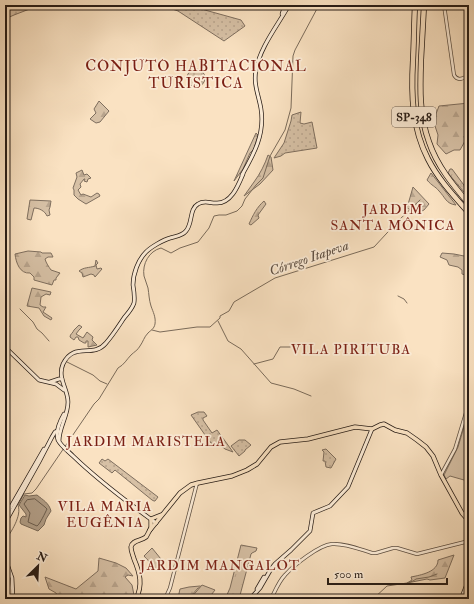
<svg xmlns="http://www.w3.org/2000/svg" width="474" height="604" font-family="'IM FELL Double Pica',serif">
	<defs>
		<pattern id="grass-tufts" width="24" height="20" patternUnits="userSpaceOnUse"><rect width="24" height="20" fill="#d6c0a5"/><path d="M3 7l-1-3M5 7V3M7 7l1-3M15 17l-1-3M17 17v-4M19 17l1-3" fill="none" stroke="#b8a48d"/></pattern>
		<pattern id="forest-firs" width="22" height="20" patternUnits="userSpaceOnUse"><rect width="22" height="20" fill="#d6c0a5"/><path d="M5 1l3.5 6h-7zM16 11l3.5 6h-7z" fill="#b8a48d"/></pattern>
		<pattern id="park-dots" width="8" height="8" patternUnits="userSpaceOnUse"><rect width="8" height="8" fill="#d6c0a5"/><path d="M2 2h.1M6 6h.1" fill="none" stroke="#b8a48d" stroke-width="1.8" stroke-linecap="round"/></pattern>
	</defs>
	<rect width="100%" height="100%" fill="#fae2c2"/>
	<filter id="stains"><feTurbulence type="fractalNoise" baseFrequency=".005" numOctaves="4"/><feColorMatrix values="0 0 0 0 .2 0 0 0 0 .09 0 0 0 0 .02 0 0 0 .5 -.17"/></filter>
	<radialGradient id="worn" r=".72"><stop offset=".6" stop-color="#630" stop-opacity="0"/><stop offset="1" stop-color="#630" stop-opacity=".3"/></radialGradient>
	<!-- grass -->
	<g fill="url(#grass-tufts)" stroke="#7e6e5e">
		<polygon points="450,169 452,169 469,192 469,198 448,173"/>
		<polygon points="241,545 257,548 256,551 252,553 251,554 239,599 230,599 226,597 230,588"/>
	</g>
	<!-- forest -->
	<g fill="url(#forest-firs)" stroke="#7e6e5e">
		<polygon points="5,5 40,5 14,15 5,19"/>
		<polygon points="99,101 109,111 100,122 96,123 90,119 96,113 94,109"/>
		<polygon points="469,103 469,132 464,136 465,141 460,150 454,150 446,154 437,144 438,135 435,126 436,114 439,106"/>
		<polygon points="256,133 258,135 254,149 250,153 243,169 234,181"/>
		<path d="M 268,155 L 271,157 L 273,170 L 260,184 L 244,196 C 247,191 251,187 254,182 C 260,174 265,164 268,155 Z"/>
		<polygon points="82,170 84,175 87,174 91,178 88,179 87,182 84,181 85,179 84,179 80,184 81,187 78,190 81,195 83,194 91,197 97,193 99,194 100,196 86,204 78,199 74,195 74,190 73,188 77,177 76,173"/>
		<path d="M 431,173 L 456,205 C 446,204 445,197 439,191 C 435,186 432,186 427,180 Z"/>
		<polygon points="413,187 429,204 424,210 417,213 407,208"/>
		<path d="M 30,200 L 51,201 L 50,207 L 49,210 L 50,215 L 47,216 C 45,211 39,208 34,208 L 31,220 L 27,219 Z"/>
		<path d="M 264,201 L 266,204 L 258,215 L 259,218 L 251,225 L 249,224 C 253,215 257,207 264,201 Z"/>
		<path d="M 28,251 L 41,252 L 42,253 L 51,253 L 53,257 L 48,257 L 45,259 C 46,263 49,267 51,270 L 60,273 L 56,278 L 56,280 L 54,280 L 52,285 L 34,280 L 34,277 L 30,273 C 20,274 16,263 15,254 Z"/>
		<polygon points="442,253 454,254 469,257 469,276 462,274 462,270 458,267 449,265 447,260 440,257"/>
		<path d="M 96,260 L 98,263 L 96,265 L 97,269 L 101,268 L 102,269 L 95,277 L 94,275 L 91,274 L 83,277 L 82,273 L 79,271 C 84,267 89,268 95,266 Z"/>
		<polygon points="32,288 51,292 50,295 46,294 41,297 40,305 43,307 46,307 43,312 52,318 51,320 44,316 39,308 27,306"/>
		<path d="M 79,325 L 82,327 L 79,330 L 76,334 L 83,338 L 87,332 L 93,337 L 92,340 L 97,345 L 88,347 L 88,341 L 86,341 L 86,343 L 84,343 L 79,340 L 78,337 L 76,337 L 74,340 L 70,337 C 70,334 73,333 74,330 Z"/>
		<path d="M 454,555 L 445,578 L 430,580 L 427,579 L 407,583 L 412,580 L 411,577 C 421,575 438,572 438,560 Z"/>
		<polygon points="99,558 116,563 126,568 133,576 128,575 125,577 132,585 134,595 130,599 59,599 56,593 49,589 45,577 76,589 98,571"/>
		<polygon points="200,586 203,587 201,588 198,588 192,595 188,596 187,599 179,599 178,598 180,589 189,587"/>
	</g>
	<!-- park -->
	<g fill="url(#park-dots)" stroke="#7e6e5e">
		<polygon points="161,5 195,5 194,7 241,20 245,26 224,41 178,11"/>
		<circle cx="196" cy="78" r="9"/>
		<polygon points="301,112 300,123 304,124 312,122 317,148 285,153 281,156 274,158 284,143 291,121 292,115"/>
		<polygon points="198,412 204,412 207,416 203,418 203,420 212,433 217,430 233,452 225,449 219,444 213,444 210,442 191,415"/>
		<polygon points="239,440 245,440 251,445 245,450 245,451 239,456 231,446"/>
		<polygon points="326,449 336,459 331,468 326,467 325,461 323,461 324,452 322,450"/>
		<polygon points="102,459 105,461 108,459 158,497 155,501 154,501 152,500 115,470 112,473 99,463"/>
	</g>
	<!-- pitch -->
	<g fill="#d6c0a5" stroke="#7e6e5e">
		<polygon points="464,427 469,428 469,478 464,480 450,476 446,479 444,475 458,447"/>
		<polygon points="152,548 165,564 158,571 144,556"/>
		<polygon points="202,585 215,590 208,599 190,599"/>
	</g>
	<!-- water -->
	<path fill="#b29f88" stroke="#7a6b5a" d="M 25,495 L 29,496 L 37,495 C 43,500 49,503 51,511 L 46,519 L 44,525 L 38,531 L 21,524 L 20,522 L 21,518 L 23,516 L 26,517 L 26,514 L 19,505 Z"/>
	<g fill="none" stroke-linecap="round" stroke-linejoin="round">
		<!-- shore -->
		<path stroke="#6c5e4f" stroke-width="1" d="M 35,499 L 45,507 L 47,509 C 45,513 40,524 37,526 L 28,522 L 30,513 L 24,504 L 27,500 Z"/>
		<!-- stream -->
		<g stroke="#7a6b5a" stroke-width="1">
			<polyline points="398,296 404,299 407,303"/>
			<polyline points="20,309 33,322 37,329 42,333 49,341"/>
			<polyline points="218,321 228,341 241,349 271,383 294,389 311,396"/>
			<polyline points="152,330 160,332 197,327 210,327 220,318 220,316 229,311 234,302 275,278 374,247 399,220 420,200"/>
			<polyline points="67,362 93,375 100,381 107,384"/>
			<polyline points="254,364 273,359 280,347 290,347"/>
			<path d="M 5,541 C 11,532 22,516 18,505 L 24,494 L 32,493 L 36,489 L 94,404 L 99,399 L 118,368 C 124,365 127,359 131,355 C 134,352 138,350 140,346 C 143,342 144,337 148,333 C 151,330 154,329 155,324 C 156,317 153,312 151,306 C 149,300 149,294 148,288 C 147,284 145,280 144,276 C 142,264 149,251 161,248 L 171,253 L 180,248 L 198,242 L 209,228 L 214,216 L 219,215 L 226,215 L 237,211 L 242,206 L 245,199 L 256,185 L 263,178 L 270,156 L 285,130 L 291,108 L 293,56 L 295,50 L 319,5"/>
			<polyline points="373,599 387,586 407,583 413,581 416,579 429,577 437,574"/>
		</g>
		<!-- tertiary casing -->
		<g stroke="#5c4e41" stroke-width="4">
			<g id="tertiary">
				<path d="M 444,5 L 454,75 C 458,82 464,78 469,75"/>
				<polyline points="441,475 455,449 469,403"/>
				<polyline points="165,599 170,588 197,483"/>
				<path d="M 271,599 C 275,591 279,581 285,575 C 294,565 319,545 332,544 C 345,543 359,549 372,553 L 376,553 L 393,548 L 397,548 L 417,554 L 469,541"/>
			</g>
		</g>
		<!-- secondary casing -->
		<g stroke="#271c16" stroke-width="4.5">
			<g id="secondary">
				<polyline points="282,14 285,5"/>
				<path d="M 242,175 C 254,154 265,134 261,109 C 259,96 253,84 256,70 C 260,47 278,25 289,5"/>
				<polyline points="5,347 39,380 56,384 64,390"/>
				<polyline points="50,382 59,379 62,379"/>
				<path d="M 64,414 C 60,421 55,431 58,440 C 61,446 68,451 73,456 C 98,480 127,502 156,523"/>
				<path d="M 59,441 C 59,427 68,416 68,402 C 68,389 57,378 63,364 C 74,341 93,359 106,343 C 113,335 118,327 124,318 C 128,313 132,309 134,303 C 135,297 134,291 133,285 C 133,274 138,260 146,252 C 151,247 163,240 170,238 C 176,236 182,236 186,231 C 193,223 189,209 198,204 C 204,200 209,203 216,203 C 231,204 238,186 243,174"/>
				<polyline points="5,517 44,449"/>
				<polyline points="5,523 39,462 52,437 55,432 58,431"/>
				<polyline points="5,558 12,578 13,599"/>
				<polyline points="257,589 264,577"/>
				<polyline points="250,599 260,588 271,569 275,564 291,550 310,531 313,513 330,506 348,487 372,429"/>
				<polyline points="461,599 469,579"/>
			</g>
		</g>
		<!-- primary casing -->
		<g stroke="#271c16" stroke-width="5">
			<g id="primary">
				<polyline points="151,527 151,519 161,515"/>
				<polyline points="150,530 180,493 191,485 198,483 232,476 247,470 257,464 271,447 280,442 308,439 355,427 372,429 380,425 384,424 395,430 407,433 417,440 426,447 433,456 441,475 462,513 469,521"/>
				<path d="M 136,599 C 143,585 140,573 134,559 C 133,555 131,552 131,547 C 132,540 141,541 146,537 C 148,534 149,531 151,528"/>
			</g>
		</g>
		<!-- motorway casing -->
		<g stroke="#271c16" stroke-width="6">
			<g id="motorway">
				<path d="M 415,5 C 414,23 414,42 413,60 C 411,95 412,128 428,159 C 438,179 454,196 469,213"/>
				<path d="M 424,5 C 423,23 422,42 421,60 C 420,88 419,115 429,142 C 437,166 453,185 469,204"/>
				<polyline points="5,569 8,580 10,599"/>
			</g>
		</g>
		<!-- tertiary -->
		<use href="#tertiary" stroke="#fcecd7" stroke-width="2.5"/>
		<!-- secondary -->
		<use href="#secondary" stroke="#fcecd7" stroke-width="3"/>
		<!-- primary -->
		<use href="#primary" stroke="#fae2c2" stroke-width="3.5"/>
		<!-- motorway -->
		<use href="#motorway" stroke="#fae2c2" stroke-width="4.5"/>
	</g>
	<g text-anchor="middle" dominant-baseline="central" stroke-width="3.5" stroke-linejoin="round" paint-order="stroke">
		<!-- shield labels -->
		<rect fill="#fcecd7" stroke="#675a50" stroke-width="1" x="392" y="107" width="44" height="20" rx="3"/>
		<g font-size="12" font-weight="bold" fill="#271c16">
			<text x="414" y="117">SP-348</text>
		</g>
		<!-- neighbourhood labels -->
		<g font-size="14" letter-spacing="1" fill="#7a1f14" stroke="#fcecd7">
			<text x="393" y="209">JARDIM<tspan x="393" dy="16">SANTA MÔNICA</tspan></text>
			<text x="351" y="349">VILA PIRITUBA</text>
			<text x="146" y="441">JARDIM MARISTELA</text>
			<text x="105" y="506">VILA MARIA<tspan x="105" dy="16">EUGÊNIA</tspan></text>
			<text x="220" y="565">JARDIM MANGALOT</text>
		</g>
		<!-- water labels -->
		<g font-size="14" font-style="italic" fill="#5f5044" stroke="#fcecd7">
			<text transform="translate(309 258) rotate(-19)">Córrego Itapeva</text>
		</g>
		<!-- quarter labels -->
		<g font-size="15" letter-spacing="1" fill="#7a1f14" stroke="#fcecd7">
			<text x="196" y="66">CONJUTO HABITACIONAL<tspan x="196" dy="17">TURISTICA</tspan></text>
		</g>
	</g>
	<!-- margin -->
	<rect width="474" height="604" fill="none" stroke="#fae2c2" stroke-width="20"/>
	<rect x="6" y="6" width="462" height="592" fill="none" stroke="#271c16" stroke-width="2"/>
	<rect x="10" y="10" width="454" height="584" fill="none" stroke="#271c16"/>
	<!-- north arrow -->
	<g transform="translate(38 566) rotate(24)" stroke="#fcecd7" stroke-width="3" paint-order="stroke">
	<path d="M0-3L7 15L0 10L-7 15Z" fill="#271c16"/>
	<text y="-6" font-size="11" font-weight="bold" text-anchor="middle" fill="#271c16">N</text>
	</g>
	<!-- scale -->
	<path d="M328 578v6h119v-6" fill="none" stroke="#271c16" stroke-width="2"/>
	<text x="334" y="578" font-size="12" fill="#271c16" stroke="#fcecd7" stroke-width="3" paint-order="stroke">500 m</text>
	<rect width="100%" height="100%" filter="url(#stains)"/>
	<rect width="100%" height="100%" fill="url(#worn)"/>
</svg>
